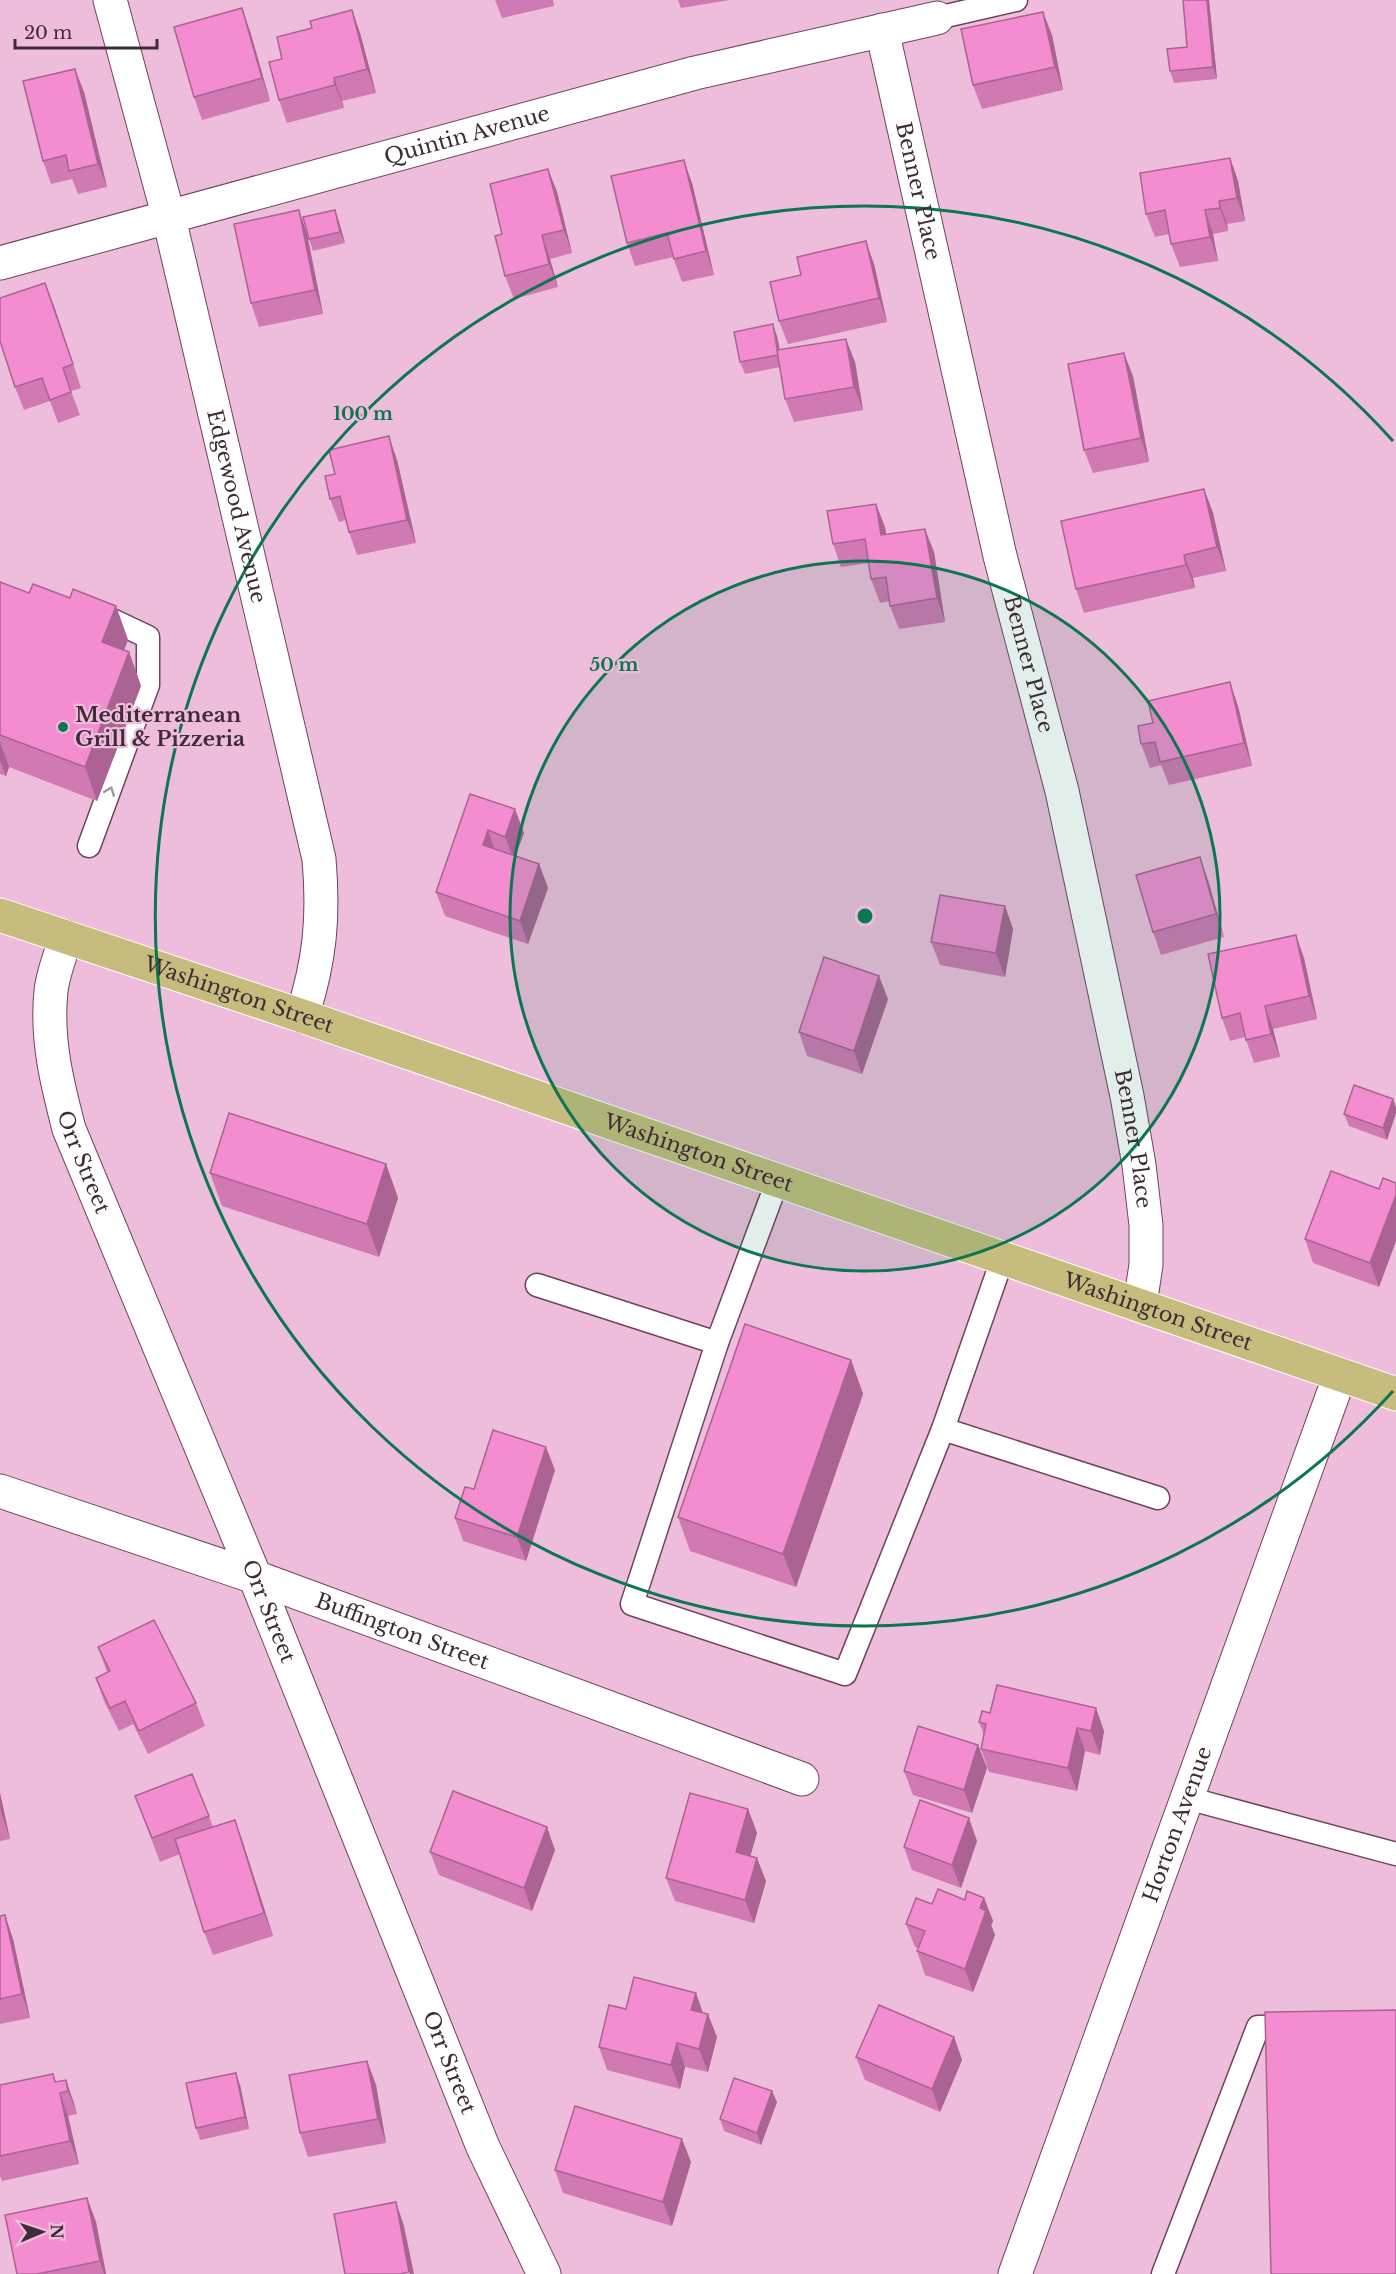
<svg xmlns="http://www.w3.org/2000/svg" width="1396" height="2274" font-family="'Libre Baskerville',serif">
	<rect width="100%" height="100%" fill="#efbddc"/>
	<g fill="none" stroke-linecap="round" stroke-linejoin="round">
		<!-- lane casing -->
		<g stroke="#6d445f" stroke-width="25">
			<g id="lane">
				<polyline points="937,18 1016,0"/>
				<polyline points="89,846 148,685 148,637 93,611"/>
				<polyline points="777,1182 717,1343 632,1604 845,1674 943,1429 1003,1257"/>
				<polyline points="537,1285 717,1343"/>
				<polyline points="943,1429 1158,1498"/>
				<polyline points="1187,1798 1396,1854"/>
				<polyline points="1163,2274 1258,2027 1296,2026"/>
			</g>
		</g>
		<!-- street casing -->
		<g stroke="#6d445f" stroke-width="35">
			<g id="street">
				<path id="s1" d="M 110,0 L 169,218 L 319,859 C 324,917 320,961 302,1016"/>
				<path id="s2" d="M 882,30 L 1000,556 L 1062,791 L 1127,1096 L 1139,1165 L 1146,1225 L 1146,1265 L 1140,1304"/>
				<path id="s3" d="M 0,263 L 695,73 L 937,18"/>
				<path id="s4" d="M 66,937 C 61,954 53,973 51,991 C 46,1039 57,1083 69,1129 L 255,1577 L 483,2147 L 544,2274"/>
				<path id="s5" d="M 0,1491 L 255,1577 L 802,1779"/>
				<path id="s6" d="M 1015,2274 L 1340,1375"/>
			</g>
		</g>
		<!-- primary casing -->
		<g stroke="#fff" stroke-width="35">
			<g id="primary">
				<path id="s7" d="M 0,915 L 302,1016 L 1396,1394"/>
			</g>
		</g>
		<!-- lane -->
		<use href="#lane" stroke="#fff" stroke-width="22"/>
		<!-- street -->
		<use href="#street" stroke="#fff" stroke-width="33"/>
		<!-- primary -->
		<use href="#primary" stroke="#c5bc7d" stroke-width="33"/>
	</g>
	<!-- wall -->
	<g fill="#d179b3">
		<polygon points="495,0 553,0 554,6 502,18"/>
		<polygon points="678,0 730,0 681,8"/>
		<polygon points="1183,0 1209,0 1217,79 1174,83 1170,71 1187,47"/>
		<polygon points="352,10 360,33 376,93 342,101 344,108 287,123 279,100 312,28"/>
		<polygon points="250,31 270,101 202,120 194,97"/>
		<polygon points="1052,35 1063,90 982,109 973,85"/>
		<polygon points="84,92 107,187 78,194 72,179 51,184 43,161"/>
		<polygon points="1230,158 1238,181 1245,221 1227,224 1228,231 1213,234 1218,261 1180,267 1171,244 1169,234 1155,237 1146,214"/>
		<polygon points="548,169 557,192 572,253 550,259 558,287 514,299 505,276 502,234"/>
		<polygon points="692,183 714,275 682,282 673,257 635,266 627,243"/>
		<polygon points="299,210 307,234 323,314 259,327 251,303"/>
		<polygon points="335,210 339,222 345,243 313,251 309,239"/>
		<polygon points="874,264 887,322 788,344 779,321"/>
		<polygon points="54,306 81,388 71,391 80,415 58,423 50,401 24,410 15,387"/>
		<polygon points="777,336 780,350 855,362 863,410 794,422 785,399 780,367 745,374 740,362"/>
		<polygon points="1133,376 1149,462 1093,473 1084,450"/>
		<polygon points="397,460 416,543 357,555 349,532 346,520 339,522 330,499"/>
		<polygon points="1204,489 1213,513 1226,571 1193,578 1195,588 1084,613 1076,589"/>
		<polygon points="885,527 886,535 934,552 945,622 899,629 890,606 890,601 880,603 871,579 869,563 841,567 833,544"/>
		<polygon points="0,582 29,593 70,598 116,606 128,640 124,650 129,652 141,686 97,801 9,767 6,776 0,774"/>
		<polygon points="1238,706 1252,766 1169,785 1161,765 1150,768 1141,744"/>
		<polygon points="470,794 524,833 515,856 539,864 548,888 528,944 445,916 436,892"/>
		<polygon points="1208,880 1224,937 1161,955 1153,932"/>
		<polygon points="1005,906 1013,929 1005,977 940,965 931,942"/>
		<polygon points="1304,958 1317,1019 1273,1029 1280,1057 1254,1063 1245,1037 1230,1041 1222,1018"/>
		<polygon points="888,999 862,1074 807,1056 799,1032"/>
		<polygon points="1393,1099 1396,1108 1396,1113 1387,1140 1349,1126 1344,1114"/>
		<polygon points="386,1164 398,1198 379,1257 222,1206 210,1173"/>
		<polygon points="1396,1183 1396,1241 1379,1287 1313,1263 1305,1239 1379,1189"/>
		<polygon points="851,1360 863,1394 796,1587 690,1551 678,1517"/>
		<polygon points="555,1470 526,1561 463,1541 455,1518 474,1489"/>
		<polygon points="98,1647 196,1703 205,1726 148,1754 133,1724 119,1731 104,1701 96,1678 107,1672"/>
		<polygon points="990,1713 1104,1731 1100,1755 1085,1751 1077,1791 989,1772 981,1749 984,1735 979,1722"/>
		<polygon points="978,1745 987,1768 972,1813 913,1795 904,1771"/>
		<polygon points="0,1793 10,1839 0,1841"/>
		<polygon points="135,1796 209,1816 213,1827 235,1820 243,1843 273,1936 213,1955 204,1932 180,1854 160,1862"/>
		<polygon points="748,1809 757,1833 750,1856 766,1881 754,1923 675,1901 666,1878"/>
		<polygon points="977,1841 961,1888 912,1870 904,1847"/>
		<polygon points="555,1850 532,1911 439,1875 430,1852"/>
		<polygon points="984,1898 993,1921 991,1925 995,1935 973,1992 925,1975 917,1951 918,1948 915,1947 906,1924 932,1904"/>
		<polygon points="5,1915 13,1939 30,2018 0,2024 0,1916"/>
		<polygon points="626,2009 703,2013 717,2037 708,2072 685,2067 680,2089 607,2070 599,2047"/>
		<polygon points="954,2037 962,2060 940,2112 865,2080 856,2057"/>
		<polygon points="367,2061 376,2085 386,2143 308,2157 300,2133"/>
		<polygon points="66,2080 77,2114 68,2116 79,2164 2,2181 0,2176 0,2085 56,2082"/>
		<polygon points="240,2085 249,2129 200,2140 196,2128"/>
		<polygon points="777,2102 761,2145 724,2131 720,2119"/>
		<polygon points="691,2162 672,2226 563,2193 555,2170"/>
		<polygon points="87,2198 96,2222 106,2274 17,2274"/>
	</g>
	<!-- shaded-wall -->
	<g fill="#aa6392">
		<polygon points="1207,0 1209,0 1217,79 1213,67"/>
		<polygon points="242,8 250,31 270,101 262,78"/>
		<polygon points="352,10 360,33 376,93 367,69"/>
		<polygon points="1043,12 1052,35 1063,90 1055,67"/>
		<polygon points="75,69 84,92 107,187 98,164"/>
		<polygon points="334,78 342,101 344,108 335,85"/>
		<polygon points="1230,158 1238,181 1245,221 1237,198"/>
		<polygon points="684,160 692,183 714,275 706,251"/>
		<polygon points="548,169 557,192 572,253 564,230"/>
		<polygon points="1219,201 1227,224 1228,231 1220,208"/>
		<polygon points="299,210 307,234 323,314 315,290"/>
		<polygon points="335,210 339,222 345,243 340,232"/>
		<polygon points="1205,210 1213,234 1218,261 1210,237"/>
		<polygon points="542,235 550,259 558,287 549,264"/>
		<polygon points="866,241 874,264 887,322 879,298"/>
		<polygon points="45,283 54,306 81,388 73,364"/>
		<polygon points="773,324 777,336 783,367 779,355"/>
		<polygon points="846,339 855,362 863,410 854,387"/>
		<polygon points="1124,353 1133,376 1149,462 1141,438"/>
		<polygon points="389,436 397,460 416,543 407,520"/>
		<polygon points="1204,489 1213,513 1226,571 1217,547"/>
		<polygon points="876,504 885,527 890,559 881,535"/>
		<polygon points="925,529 934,552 945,622 937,598"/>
		<polygon points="1184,555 1193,578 1195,588 1186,565"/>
		<polygon points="116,606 128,640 114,675 102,642"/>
		<polygon points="129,652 141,686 97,801 85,767"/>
		<polygon points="1230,682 1238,706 1252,766 1244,743"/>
		<polygon points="0,742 9,767 6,776 0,761"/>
		<polygon points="515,809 524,833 514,860 505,837"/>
		<polygon points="488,830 496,854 483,845"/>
		<polygon points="1200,857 1208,880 1224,937 1216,914"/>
		<polygon points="539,864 548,888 528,944 520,921"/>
		<polygon points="1005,906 1013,929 1005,977 996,953"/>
		<polygon points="1296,935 1304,958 1317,1019 1309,996"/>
		<polygon points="879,976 888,999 862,1074 854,1051"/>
		<polygon points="1265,1006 1273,1029 1280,1057 1271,1034"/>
		<polygon points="1393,1099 1396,1108 1396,1113 1387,1140 1383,1128"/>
		<polygon points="386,1164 398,1198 379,1257 367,1224"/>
		<polygon points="1396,1195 1396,1241 1379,1287 1370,1263"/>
		<polygon points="851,1360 863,1394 796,1587 783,1554"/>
		<polygon points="546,1447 555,1470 526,1561 517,1537"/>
		<polygon points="1096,1708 1104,1731 1100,1755 1091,1731"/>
		<polygon points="1077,1728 1085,1751 1077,1791 1068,1768"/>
		<polygon points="978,1745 987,1768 972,1813 964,1790"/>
		<polygon points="0,1793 10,1839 2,1815 0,1807"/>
		<polygon points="748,1809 757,1833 745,1875 736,1852"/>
		<polygon points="969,1818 977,1841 961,1888 952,1865"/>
		<polygon points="235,1820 243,1843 273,1936 264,1913"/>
		<polygon points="547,1827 555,1850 532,1911 524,1888"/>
		<polygon points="757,1858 766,1881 754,1923 745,1900"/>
		<polygon points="984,1898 993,1921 991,1925 995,1935 973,1992 965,1969 980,1908"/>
		<polygon points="5,1915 13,1939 30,2018 22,1994"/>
		<polygon points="696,1993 704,2016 691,2010"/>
		<polygon points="708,2014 717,2037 708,2072 699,2049"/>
		<polygon points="954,2037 962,2060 940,2112 932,2089"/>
		<polygon points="677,2043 685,2067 680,2089 671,2065"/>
		<polygon points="367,2061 376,2085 386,2143 378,2119"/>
		<polygon points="236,2073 240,2085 249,2129 245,2117"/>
		<polygon points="53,2074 68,2116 79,2164 70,2141"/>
		<polygon points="66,2080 74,2103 77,2114 68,2091"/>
		<polygon points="772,2091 777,2102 761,2145 757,2133"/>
		<polygon points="682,2139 691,2162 672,2226 663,2202"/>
		<polygon points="87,2198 96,2222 106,2274 104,2274 100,2261"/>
		<polygon points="396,2202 404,2226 414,2274 410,2274 409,2272"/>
	</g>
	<!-- building -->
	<g fill="#f38dd0" stroke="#aa6392" stroke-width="1.5">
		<polygon points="1183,0 1207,0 1213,67 1170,71 1167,49 1187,47"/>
		<polygon points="242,8 262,78 194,97 174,27"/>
		<polygon points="352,10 367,69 334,78 335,85 279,100 269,62 282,59 277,37 312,28 310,21"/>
		<polygon points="1043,12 1055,67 973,85 961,29"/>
		<polygon points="75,69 98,164 69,171 66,155 43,161 23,81"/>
		<polygon points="1230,158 1237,198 1219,201 1220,208 1205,210 1210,237 1171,244 1165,210 1146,214 1140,173"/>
		<polygon points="684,160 706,251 674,259 667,233 627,243 611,176"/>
		<polygon points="548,169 564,230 542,235 549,264 505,276 495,236 502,234 490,184"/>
		<polygon points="299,210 315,290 251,303 234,224"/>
		<polygon points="335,210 340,232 309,239 303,217"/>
		<polygon points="866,241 879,298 779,321 770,282 801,275 797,257"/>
		<polygon points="45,283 73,364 63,368 71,392 50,400 42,378 15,387 0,341 0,298"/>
		<polygon points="773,324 778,355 740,362 734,332"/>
		<polygon points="846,339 854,387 785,399 777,350"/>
		<polygon points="1124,353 1141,438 1084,450 1068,364"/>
		<polygon points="389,436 407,520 349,532 340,496 330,499 325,476 335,474 329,450"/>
		<polygon points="1204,489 1217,547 1184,555 1186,565 1076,589 1061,521"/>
		<polygon points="876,504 881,535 925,529 937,598 890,606 886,577 871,579 865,539 833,544 827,511"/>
		<polygon points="0,582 29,593 33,584 70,598 73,589 116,606 102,642 129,652 85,767 0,735"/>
		<polygon points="1230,682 1244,743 1160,762 1155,742 1141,744 1138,726 1153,723 1148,701"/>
		<polygon points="470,794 515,809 505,837 488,830 483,845 539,864 520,921 436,892"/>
		<polygon points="1200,857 1216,914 1153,932 1136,875"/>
		<polygon points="940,895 1005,906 996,953 931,942"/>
		<polygon points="1296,935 1309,996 1265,1006 1271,1034 1246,1040 1240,1013 1222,1018 1208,954"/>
		<polygon points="824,957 879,976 854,1051 799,1032"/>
		<polygon points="1354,1085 1393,1099 1383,1128 1344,1114"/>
		<polygon points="229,1113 386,1164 367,1224 210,1173"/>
		<polygon points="1331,1171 1379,1189 1383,1178 1396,1183 1396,1195 1370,1263 1305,1239"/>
		<polygon points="745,1324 851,1360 783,1554 678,1517"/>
		<polygon points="493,1430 546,1447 517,1537 455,1518 465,1487 474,1489"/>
		<polygon points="154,1620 196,1703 139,1731 125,1701 110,1708 96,1678 110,1671 98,1647"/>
		<polygon points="997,1685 1096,1708 1091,1731 1077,1728 1068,1768 981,1749 986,1724 979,1722 982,1711 990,1713"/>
		<polygon points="918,1726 978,1745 964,1790 904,1771"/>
		<polygon points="192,1774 209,1816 152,1838 135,1796"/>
		<polygon points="453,1791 547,1827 524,1888 430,1852"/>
		<polygon points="690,1793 748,1809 736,1852 757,1858 745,1900 666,1878"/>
		<polygon points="920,1800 969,1818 952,1865 904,1847"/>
		<polygon points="235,1820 264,1913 204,1932 175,1839"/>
		<polygon points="938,1889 965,1900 967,1891 984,1898 980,1908 986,1911 965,1969 917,1951 925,1931 906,1924 916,1898 932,1904"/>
		<polygon points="5,1915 22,1994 0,1999 0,1916"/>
		<polygon points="634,1977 696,1993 691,2010 708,2014 699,2049 677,2043 671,2065 599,2047 609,2005 626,2009"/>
		<polygon points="879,2005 954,2037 932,2089 856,2057"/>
		<polygon points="1396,2010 1396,2274 1271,2274 1265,2012"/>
		<polygon points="367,2061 378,2119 300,2133 289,2075"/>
		<polygon points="236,2073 245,2117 196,2128 186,2083"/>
		<polygon points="53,2074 55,2082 66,2080 68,2091 60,2093 70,2141 0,2156 0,2085"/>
		<polygon points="734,2078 772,2091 757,2133 720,2119"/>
		<polygon points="575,2106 682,2139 663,2202 555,2170"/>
		<polygon points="87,2198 100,2261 37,2274 17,2274 5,2215"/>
		<polygon points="396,2202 409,2272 400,2274 345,2274 334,2214"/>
	</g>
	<!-- one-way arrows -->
	<defs><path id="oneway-chevron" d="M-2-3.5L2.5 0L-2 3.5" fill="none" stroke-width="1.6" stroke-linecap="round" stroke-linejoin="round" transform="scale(1.5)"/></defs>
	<use stroke="#9f969c" href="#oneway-chevron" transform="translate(110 791) rotate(-69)"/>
	<!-- distance rings -->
	<circle cx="865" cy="916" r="355" fill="#0b764f" fill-opacity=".12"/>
	<g fill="none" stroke="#0b764f" stroke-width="3">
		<circle cx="865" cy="916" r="355"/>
		<path d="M1393 1391A710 710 0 1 1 1393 441"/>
	</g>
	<!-- markers -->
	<circle fill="#0b764f" stroke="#efbddc" stroke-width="2" cx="63" cy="727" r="6"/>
	<g text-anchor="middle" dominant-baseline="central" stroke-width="4.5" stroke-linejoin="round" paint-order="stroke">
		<!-- street labels -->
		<g font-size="21" fill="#3f2c38" stroke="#efbddc">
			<text stroke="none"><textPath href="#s3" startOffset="484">Quintin Avenue</textPath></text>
			<text stroke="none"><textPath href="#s2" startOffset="165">Benner Place</textPath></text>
			<text stroke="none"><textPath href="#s1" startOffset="522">Edgewood Avenue</textPath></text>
			<text stroke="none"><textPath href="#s2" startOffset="651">Benner Place</textPath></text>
			<text stroke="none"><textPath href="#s7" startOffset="252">Washington Street</textPath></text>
			<text stroke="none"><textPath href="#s2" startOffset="1137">Benner Place</textPath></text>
			<text stroke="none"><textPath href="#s7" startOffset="738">Washington Street</textPath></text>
			<text stroke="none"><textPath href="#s4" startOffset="232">Orr Street</textPath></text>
			<text stroke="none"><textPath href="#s7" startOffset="1224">Washington Street</textPath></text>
			<text stroke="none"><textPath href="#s4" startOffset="718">Orr Street</textPath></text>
			<text stroke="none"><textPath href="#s5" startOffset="426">Buffington Street</textPath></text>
			<text stroke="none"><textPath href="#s6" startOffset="478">Horton Avenue</textPath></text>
			<text stroke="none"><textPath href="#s4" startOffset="1204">Orr Street</textPath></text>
		</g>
		<!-- poi labels -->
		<g font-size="21" font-weight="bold" fill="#3f2c38" stroke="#efbddc" text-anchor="start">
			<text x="75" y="715">Mediterranean<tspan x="75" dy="24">Grill &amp; Pizzeria</tspan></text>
		</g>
	</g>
	<circle cx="865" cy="916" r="9" fill="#0b764f" stroke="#efbddc" stroke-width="3"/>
	<g font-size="18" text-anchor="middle" font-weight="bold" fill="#0b764f" stroke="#efbddc" stroke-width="4.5" stroke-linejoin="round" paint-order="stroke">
		<text x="363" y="420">100 m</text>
		<text x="614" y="671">50 m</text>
	</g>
	<!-- north arrow -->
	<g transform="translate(42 2232) rotate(88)" stroke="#efbddc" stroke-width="4.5" paint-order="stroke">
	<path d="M0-4.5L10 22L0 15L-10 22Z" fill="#3f2c38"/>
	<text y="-9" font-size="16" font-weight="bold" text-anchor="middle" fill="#3f2c38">N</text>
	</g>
	<!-- scale -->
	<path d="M15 39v9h142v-9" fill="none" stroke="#3f2c38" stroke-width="3"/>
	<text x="24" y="39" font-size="18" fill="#3f2c38" stroke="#efbddc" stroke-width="4.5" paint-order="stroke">20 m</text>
</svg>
